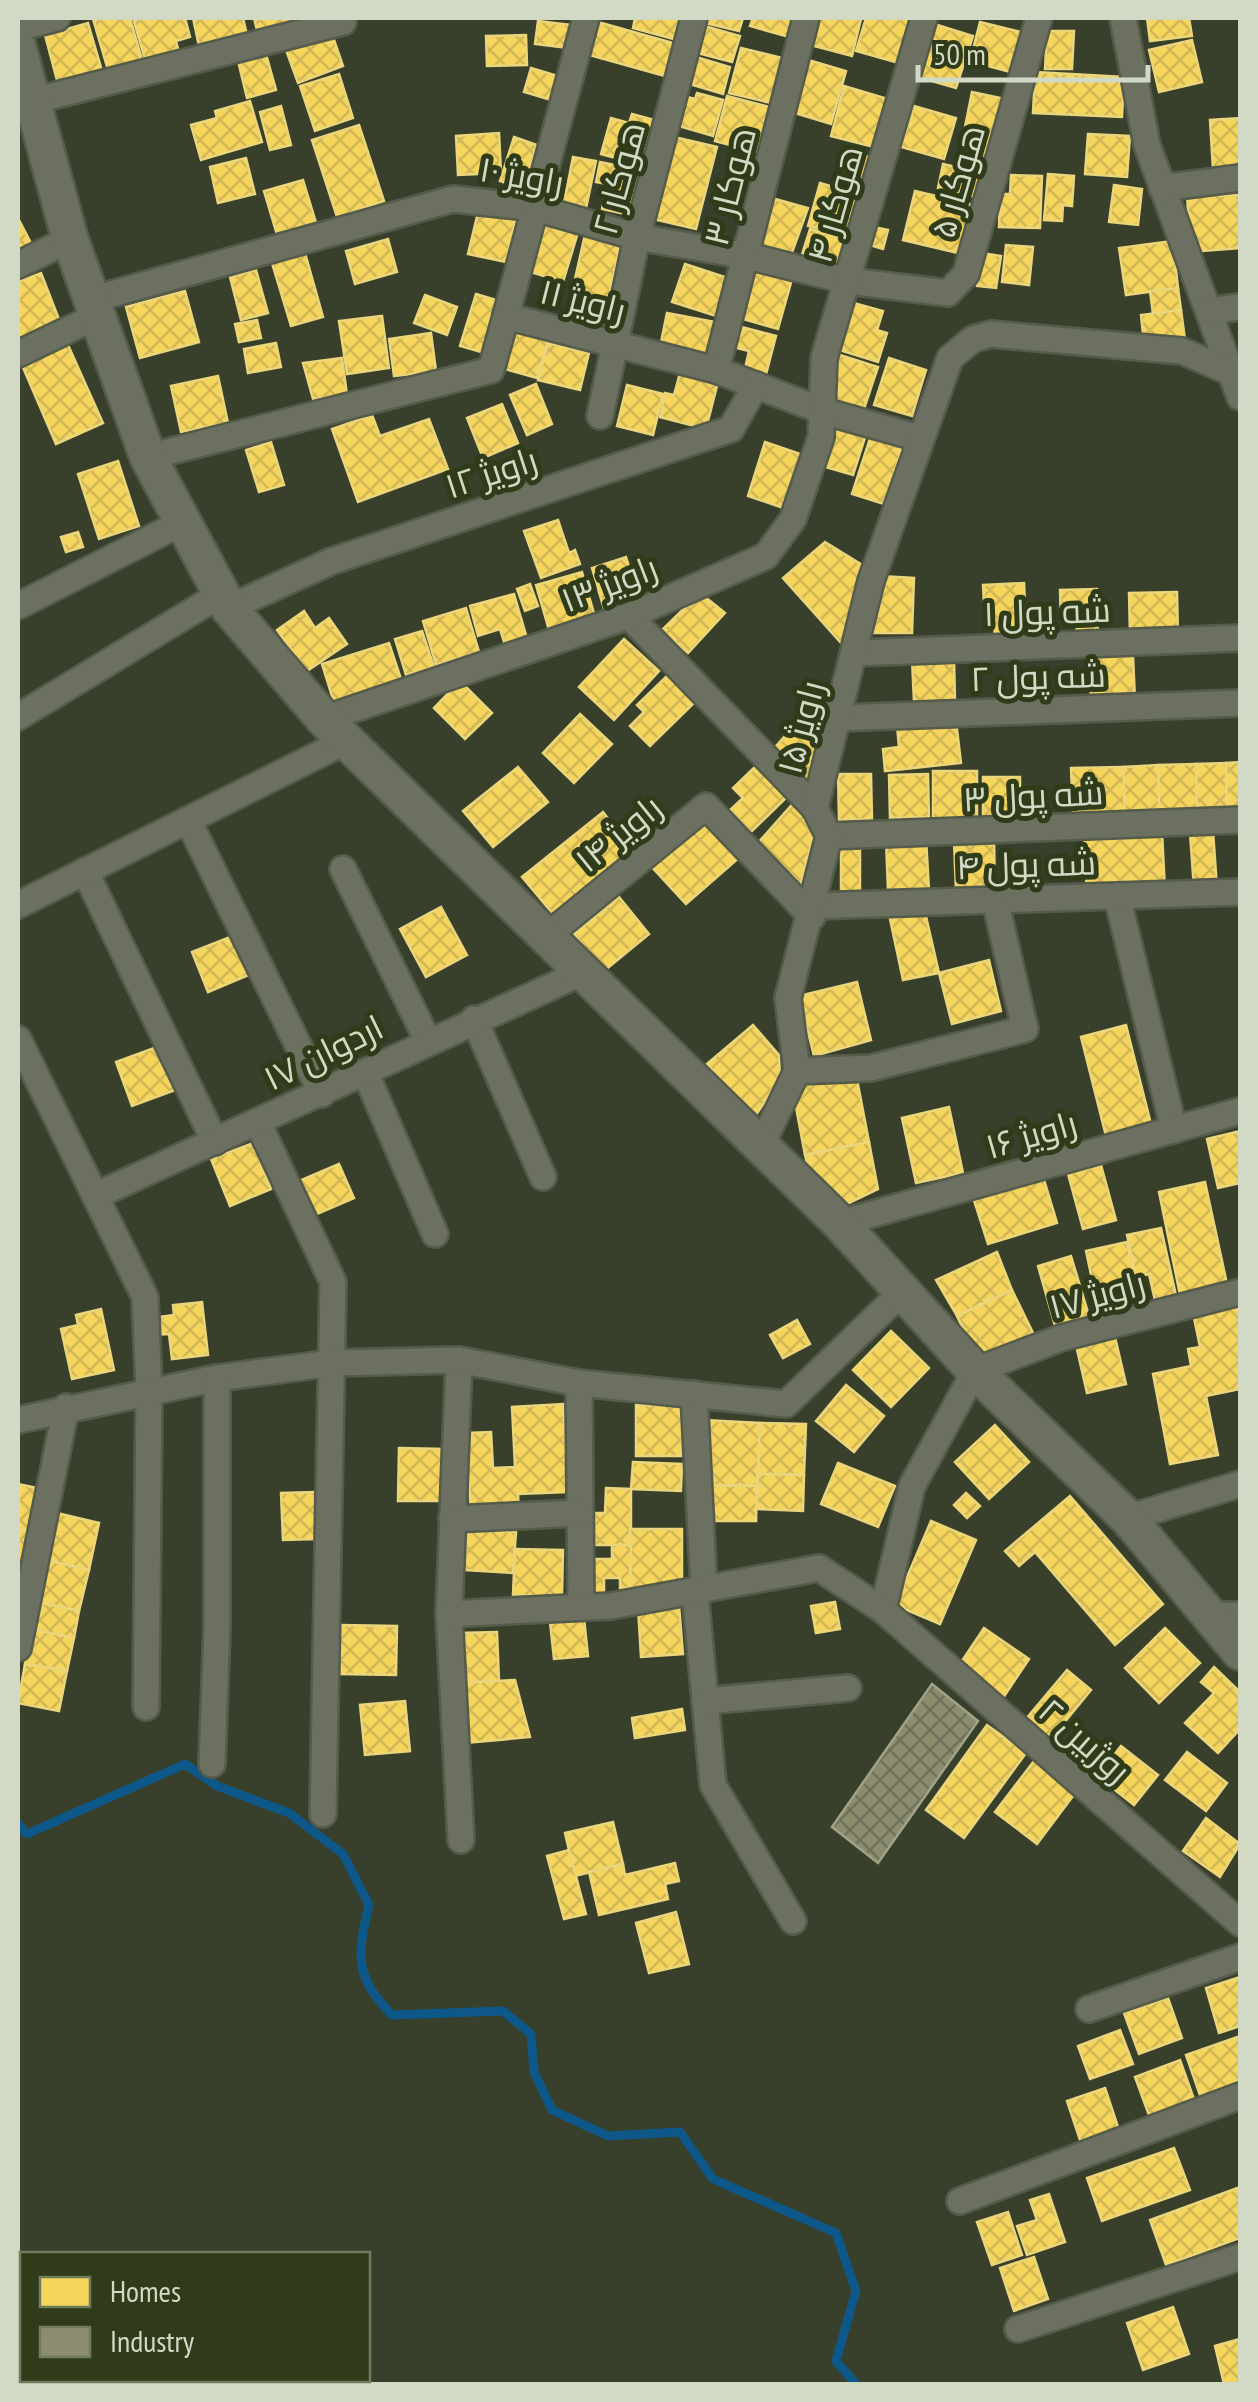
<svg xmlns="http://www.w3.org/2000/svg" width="1258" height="2402" font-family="'PT Sans Narrow',Cairo,sans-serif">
	<defs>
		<pattern id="homes-cross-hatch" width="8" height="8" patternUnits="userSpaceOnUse" patternTransform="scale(2.5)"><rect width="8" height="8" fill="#f6d55c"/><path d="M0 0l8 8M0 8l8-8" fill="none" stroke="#d1b755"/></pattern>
		<pattern id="industry-cross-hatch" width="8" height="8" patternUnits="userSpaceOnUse" patternTransform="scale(2.5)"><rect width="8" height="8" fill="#8c8c6e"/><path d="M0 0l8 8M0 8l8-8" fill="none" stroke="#71725c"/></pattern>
	</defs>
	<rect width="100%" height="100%" fill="#383f2b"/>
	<!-- homes -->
	<g fill="url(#homes-cross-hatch)" stroke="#ebd67c" stroke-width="2.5">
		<polygon points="130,18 142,60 108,70 93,19"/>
		<polygon points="133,18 185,18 190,37 176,41 180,57 147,67"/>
		<polygon points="193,18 243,18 247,35 199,46"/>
		<polygon points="254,18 289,18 292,30 259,38"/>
		<polygon points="635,18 683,18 677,40 633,28"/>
		<polygon points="702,18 743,18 739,31 701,22"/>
		<polygon points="753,18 795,18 789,37 750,26"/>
		<polygon points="814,18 861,19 852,56 807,44"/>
		<polygon points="866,18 915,18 902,64 856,51"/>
		<polygon points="1147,18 1189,18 1192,36 1150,41"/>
		<polygon points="538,21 572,25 569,48 535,44"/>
		<polygon points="598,22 677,44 668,77 589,55"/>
		<polygon points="980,22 1021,32 1010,72 970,61"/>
		<polygon points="88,23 102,71 58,84 45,35"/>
		<polygon points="931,23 973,36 956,88 914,76"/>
		<polygon points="701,25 740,36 732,62 694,52"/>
		<polygon points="1047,31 1074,31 1072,69 1045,69"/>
		<polygon points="332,34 343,66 298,83 286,50"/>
		<polygon points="526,35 527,65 487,66 486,36"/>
		<polygon points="1192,40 1202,82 1159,92 1149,50"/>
		<polygon points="741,48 782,58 771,103 729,93"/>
		<polygon points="266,54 276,90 247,98 238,61"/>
		<polygon points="696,57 730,67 723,94 689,84"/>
		<polygon points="805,59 846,71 831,124 791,112"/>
		<polygon points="531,68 558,76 551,100 524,92"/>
		<polygon points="1035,72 1124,77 1122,117 1033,113"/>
		<polygon points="339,74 353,118 315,131 300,86"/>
		<polygon points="844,86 888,99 874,147 831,136"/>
		<polygon points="972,92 1005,99 992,163 959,157"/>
		<polygon points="697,93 723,100 713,136 675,125 684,96 695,99"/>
		<polygon points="727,96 773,108 761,153 715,141"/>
		<polygon points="250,101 262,142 201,160 191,125 217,118 215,111"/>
		<polygon points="281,106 291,145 270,150 260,112"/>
		<polygon points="914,106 956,118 944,159 901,147"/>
		<polygon points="632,114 654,120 642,165 601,154 611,118 629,123"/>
		<polygon points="1240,118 1240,168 1213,169 1210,120"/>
		<polygon points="359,125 384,201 337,217 312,140"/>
		<polygon points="499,133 501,173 458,175 456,136"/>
		<polygon points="1088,134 1130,136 1127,177 1085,174"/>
		<polygon points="670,136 717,147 696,229 649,218"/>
		<polygon points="514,137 537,145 523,189 500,181"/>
		<polygon points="851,151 872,158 861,188 840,181"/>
		<polygon points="573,157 596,161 585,213 563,208"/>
		<polygon points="246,158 255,194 218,203 210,167"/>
		<polygon points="600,162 639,170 630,215 602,209 607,184 596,182"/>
		<polygon points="943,164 986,174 980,198 938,188"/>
		<polygon points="1048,174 1074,176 1072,206 1063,205 1062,221 1044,220"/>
		<polygon points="1011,175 1042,176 1040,228 999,227 1000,194 1010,194"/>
		<polygon points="303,180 317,226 278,238 264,191"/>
		<polygon points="820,183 861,195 848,237 808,226"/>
		<polygon points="1114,185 1142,189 1138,225 1109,222"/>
		<polygon points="915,191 974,205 962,254 903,240"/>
		<polygon points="1220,191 1220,196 1240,195 1240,248 1190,252 1187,193"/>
		<polygon points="768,197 808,208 789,261 754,251"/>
		<polygon points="480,204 517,212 506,262 468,254"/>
		<polygon points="18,218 34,249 18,258"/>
		<polygon points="543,218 579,229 563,282 527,271"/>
		<polygon points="874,227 888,230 883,249 869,245"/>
		<polygon points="810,229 848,240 838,276 799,264"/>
		<polygon points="586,230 622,238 602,327 566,319"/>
		<polygon points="388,239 397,272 355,284 346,251"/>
		<polygon points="1173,241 1178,288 1126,295 1119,248"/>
		<polygon points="1006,245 1033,247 1029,285 1002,282"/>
		<polygon points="305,253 323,317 291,326 272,263"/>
		<polygon points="982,253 1001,256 996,288 977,286"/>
		<polygon points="685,264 728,278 716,316 672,302"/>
		<polygon points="753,268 792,279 778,329 739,318"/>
		<polygon points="256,270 268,313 241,320 230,277"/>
		<polygon points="41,273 62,327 18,344 18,282"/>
		<polygon points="1178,288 1181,310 1153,314 1150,291"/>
		<polygon points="185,291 199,342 140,358 126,307"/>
		<polygon points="476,294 503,302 488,354 460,346"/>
		<polygon points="425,295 457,307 447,335 414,323"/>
		<polygon points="850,302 883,311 877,330 887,333 878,362 836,349"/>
		<polygon points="1181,310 1185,340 1144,344 1141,315"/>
		<polygon points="667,313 715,322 708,356 660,347"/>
		<polygon points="382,316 389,368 347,374 339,321"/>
		<polygon points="257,320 261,338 239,342 235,324"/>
		<polygon points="510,321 551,332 537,378 497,367"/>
		<polygon points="734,325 776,336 764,382 743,377 749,351 729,346"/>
		<polygon points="431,333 436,371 394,376 389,339"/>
		<polygon points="64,336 103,423 56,444 18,356"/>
		<polygon points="276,343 281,367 248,373 244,349"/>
		<polygon points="548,343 589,353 580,390 538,380"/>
		<polygon points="837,354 878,367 862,415 833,405 839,388 827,384"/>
		<polygon points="342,358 347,395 313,399 303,363"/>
		<polygon points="889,358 926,370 912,416 874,405"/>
		<polygon points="680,373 718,382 706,429 660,417 665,393 674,395"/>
		<polygon points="218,376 228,423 181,432 171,386"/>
		<polygon points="536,384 552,424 527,435 510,395"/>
		<polygon points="627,385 663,394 653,435 617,426"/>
		<polygon points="502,404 518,443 483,458 467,418"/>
		<polygon points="372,415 380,436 429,419 448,469 358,502 332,429"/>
		<polygon points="841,417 869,425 853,475 825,467"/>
		<polygon points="873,429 905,440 884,504 852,494"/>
		<polygon points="271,442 284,485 259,492 246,450"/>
		<polygon points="765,442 809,457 792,511 748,496"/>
		<polygon points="118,461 139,526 99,539 78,474"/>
		<polygon points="558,520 569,553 575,550 580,564 541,578 524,531"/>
		<polygon points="78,532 83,547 66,552 61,537"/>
		<polygon points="825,542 864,566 851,603 859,608 846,625 853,630 841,643 783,578"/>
		<polygon points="626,557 641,605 606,616 592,568"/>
		<polygon points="582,572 595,617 549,630 536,585"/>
		<polygon points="880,576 914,578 912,633 871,633"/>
		<polygon points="1024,583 1026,623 1016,624 1016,638 995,639 994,622 985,623 983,585"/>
		<polygon points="530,584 538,606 525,611 517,589"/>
		<polygon points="1097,589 1098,636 1077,636 1076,621 1061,621 1060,590"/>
		<polygon points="1177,592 1178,635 1130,635 1129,593"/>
		<polygon points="700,593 725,613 688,653 662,630"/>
		<polygon points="514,594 528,642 506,648 500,629 478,636 470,606"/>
		<polygon points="466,608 479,652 436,665 423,621"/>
		<polygon points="304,611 315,628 329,618 347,644 307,671 277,630"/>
		<polygon points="422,631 434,667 406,675 395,639"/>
		<polygon points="624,639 659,671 614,720 579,687"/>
		<polygon points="389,643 403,685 335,706 322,664"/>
		<polygon points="1133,656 1135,700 1091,702 1089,658"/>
		<polygon points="954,658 955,701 914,702 912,659"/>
		<polygon points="669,674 696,701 650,746 630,726 644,712 637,705"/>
		<polygon points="460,681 492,713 465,739 434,708"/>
		<polygon points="807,711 822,724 807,783 771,752"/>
		<polygon points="580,714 612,744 574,783 543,753"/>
		<polygon points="956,721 961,763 885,771 883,749 899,747 897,726"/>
		<polygon points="1240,762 1240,810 1227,811 1226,763"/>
		<polygon points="1226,763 1227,811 1197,812 1196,764"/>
		<polygon points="758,764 789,795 751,832 730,810 743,798 733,788"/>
		<polygon points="1196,764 1197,812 1159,813 1158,765"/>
		<polygon points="1158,765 1159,813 1125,814 1123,767"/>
		<polygon points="518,767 548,802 493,847 463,811"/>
		<polygon points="1123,767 1125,814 1073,816 1071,768"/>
		<rect x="933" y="771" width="44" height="48"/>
		<polygon points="838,774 871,774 872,819 839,820"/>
		<polygon points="928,774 929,817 890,818 889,775"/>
		<rect x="983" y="777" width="37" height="52"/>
		<polygon points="797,799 816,825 800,886 757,844"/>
		<polygon points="603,812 633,851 553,914 522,877"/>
		<polygon points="705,817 740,857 686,904 650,865"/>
		<polygon points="1213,831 1217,888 1194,889 1190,833"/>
		<polygon points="1162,832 1165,891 1087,896 1084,837"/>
		<polygon points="926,838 929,890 888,891 886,840"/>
		<polygon points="994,839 995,890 956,891 954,841"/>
		<rect x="841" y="847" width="19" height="53"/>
		<polygon points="619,897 649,934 604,971 574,934"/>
		<polygon points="441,907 467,955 426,977 400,929"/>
		<polygon points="925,912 939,973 903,980 890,919"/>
		<polygon points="240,933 256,972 208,992 192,952"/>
		<polygon points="989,960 1001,1011 952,1024 939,973"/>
		<polygon points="857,982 871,1040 814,1056 799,996"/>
		<polygon points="753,1025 779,1055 780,1079 754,1118 707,1064"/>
		<polygon points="1126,1025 1151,1124 1106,1136 1081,1037"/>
		<polygon points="162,1045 178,1089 132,1106 116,1062"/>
		<polygon points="856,1074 869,1142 805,1155 792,1086"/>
		<polygon points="949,1107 963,1173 916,1183 902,1118"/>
		<polygon points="1240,1131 1240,1183 1218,1188 1207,1139"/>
		<polygon points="869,1142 878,1189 847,1204 808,1167 805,1155"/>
		<polygon points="253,1143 271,1189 230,1206 211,1159"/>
		<polygon points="339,1164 354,1198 312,1216 297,1182"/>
		<polygon points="1101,1165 1116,1220 1083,1229 1068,1174"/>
		<polygon points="1042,1173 1057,1223 988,1244 972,1194"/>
		<polygon points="1205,1182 1227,1284 1180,1295 1159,1192"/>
		<polygon points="1161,1228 1177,1300 1156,1305 1149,1274 1136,1277 1127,1235"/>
		<polygon points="1127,1242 1138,1294 1126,1297 1130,1311 1100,1317 1086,1251"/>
		<polygon points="997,1252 1012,1290 957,1316 936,1280"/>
		<polygon points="1071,1256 1089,1316 1055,1326 1038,1266"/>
		<polygon points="1012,1290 1034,1335 979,1362 957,1316"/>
		<polygon points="1240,1299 1240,1389 1206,1396 1218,1455 1170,1464 1153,1374 1191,1366 1188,1349 1200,1347 1192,1308"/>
		<polygon points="202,1302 208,1355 172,1359 169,1334 153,1335 151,1318 174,1315 173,1305"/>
		<polygon points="101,1309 114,1370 72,1379 61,1329 78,1325 76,1315"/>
		<polygon points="797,1320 810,1344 783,1358 770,1335"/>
		<polygon points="891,1331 929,1368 891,1407 853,1370"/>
		<polygon points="1115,1337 1126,1384 1087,1393 1076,1345"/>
		<polygon points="846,1385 884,1416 854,1452 816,1421"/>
		<polygon points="563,1404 568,1492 518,1494 519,1513 471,1515 466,1433 491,1432 493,1468 515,1467 512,1407"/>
		<polygon points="636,1405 682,1406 682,1456 636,1456"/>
		<polygon points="704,1420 760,1423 757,1486 705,1485"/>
		<polygon points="760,1423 806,1424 804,1475 758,1474"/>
		<polygon points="995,1425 1029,1462 989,1499 955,1462"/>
		<polygon points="399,1448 445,1449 444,1501 398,1501"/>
		<polygon points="633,1462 682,1464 681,1491 631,1489"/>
		<polygon points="838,1463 895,1486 878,1527 821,1504"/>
		<polygon points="758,1474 804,1475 803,1511 757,1509"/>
		<polygon points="18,1484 42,1489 33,1533 18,1529"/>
		<polygon points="705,1485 757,1486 756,1521 707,1521"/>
		<polygon points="606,1488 631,1489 631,1545 585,1545 586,1513 605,1513"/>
		<polygon points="316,1492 317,1539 283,1540 281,1493"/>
		<polygon points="966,1493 980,1506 967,1518 954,1505"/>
		<polygon points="1070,1496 1163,1604 1115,1645 1035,1552 1019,1566 1005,1551"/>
		<polygon points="57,1513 99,1523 89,1570 46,1560"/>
		<polygon points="931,1521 976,1540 940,1624 895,1605"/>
		<polygon points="18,1529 33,1533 18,1591"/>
		<polygon points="467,1529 516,1532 513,1573 465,1570"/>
		<rect x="630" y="1529" width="52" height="59"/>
		<polygon points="612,1545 631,1545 630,1588 620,1588 620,1578 604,1578 604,1596 589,1596 590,1559 612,1559"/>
		<polygon points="515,1549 563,1550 562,1597 513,1595"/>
		<polygon points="46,1560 89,1570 79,1611 38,1602"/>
		<polygon points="38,1602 79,1611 74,1638 31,1629"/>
		<polygon points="835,1602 840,1629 816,1633 811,1606"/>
		<polygon points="679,1605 683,1654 641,1657 638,1608"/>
		<polygon points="584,1618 588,1656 554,1659 550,1622"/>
		<polygon points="340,1625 397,1626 396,1675 339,1674"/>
		<polygon points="984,1628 1029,1659 1003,1698 958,1667"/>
		<polygon points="1165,1628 1200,1663 1159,1703 1125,1668"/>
		<polygon points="31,1629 74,1638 67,1671 25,1664"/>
		<polygon points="497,1632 499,1681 459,1683 458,1633"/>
		<polygon points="25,1664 67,1671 59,1711 18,1703"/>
		<polygon points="1214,1667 1240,1692 1240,1729 1218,1753 1185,1723 1214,1693 1201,1682"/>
		<polygon points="1067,1670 1091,1690 1050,1740 1025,1720"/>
		<polygon points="515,1680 530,1737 466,1743 459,1683"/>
		<polygon points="405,1701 410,1751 365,1755 360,1705"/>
		<polygon points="682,1709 685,1730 635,1738 632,1718"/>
		<polygon points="987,1725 1026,1753 964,1838 926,1810"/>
		<polygon points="1121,1746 1158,1775 1134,1805 1097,1776"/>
		<polygon points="1187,1752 1227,1783 1206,1811 1165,1780"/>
		<polygon points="1034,1761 1076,1792 1037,1844 995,1812"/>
		<polygon points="1206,1818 1240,1844 1220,1877 1183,1851"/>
		<polygon points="613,1822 623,1864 575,1876 565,1833"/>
		<polygon points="569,1850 586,1914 564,1919 547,1856"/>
		<polygon points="675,1863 679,1881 665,1884 668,1899 599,1915 589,1872 623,1864 625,1875"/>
		<polygon points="676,1912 689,1964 649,1973 636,1923"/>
		<polygon points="1240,1977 1240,2026 1219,2033 1206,1988"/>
		<polygon points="1168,1998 1182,2038 1139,2054 1124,2013"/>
		<polygon points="1120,2030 1133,2064 1090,2079 1078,2046"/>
		<polygon points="1240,2036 1240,2088 1202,2101 1186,2055"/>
		<polygon points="1180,2060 1195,2102 1150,2118 1135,2077"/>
		<polygon points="1105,2088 1122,2139 1084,2152 1067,2101"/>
		<polygon points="1174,2148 1190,2190 1102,2221 1087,2178"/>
		<polygon points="1240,2187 1240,2238 1166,2265 1150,2220"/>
		<polygon points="1049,2194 1065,2242 1027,2255 1017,2226 1037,2220 1030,2200"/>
		<polygon points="1008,2212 1022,2255 992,2265 977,2222"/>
		<polygon points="1034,2257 1048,2299 1014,2311 1000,2268"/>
		<polygon points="1173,2307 1189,2354 1143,2370 1127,2323"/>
		<polygon points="1240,2339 1240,2384 1224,2384 1215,2346"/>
	</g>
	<!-- industry -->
	<polygon fill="url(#industry-cross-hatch)" stroke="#a1a388" stroke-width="2.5" points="932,1684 978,1721 878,1863 832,1827"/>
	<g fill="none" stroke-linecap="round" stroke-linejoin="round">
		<!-- stream -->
		<path stroke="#0d5888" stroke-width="9" d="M 18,1824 L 27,1834 L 185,1764 L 217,1786 L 289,1813 L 343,1854 L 369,1905 C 357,1955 354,1977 392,2015 L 503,2011 L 531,2034 L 534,2072 L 552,2110 L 608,2136 L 680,2132 L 713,2179 L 836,2233 L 856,2291 L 836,2361 L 856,2384"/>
		<!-- street casing -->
		<g stroke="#555b4a" stroke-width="30">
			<g id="street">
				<polyline points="1123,18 1147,145 1240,397"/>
				<polyline points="18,28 57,18"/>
				<polyline points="22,109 33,101 343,22"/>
				<polyline points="1162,188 1240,178"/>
				<polyline points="18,265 70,239"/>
				<polyline points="90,300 453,199 536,208 637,237 748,256 848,281 948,293 966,274 1039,18"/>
				<polyline points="1209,311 1240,307"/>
				<polyline points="506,316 586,18"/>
				<polyline points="18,354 97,316"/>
				<polyline points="716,370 806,18"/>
				<polyline points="600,416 637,237 694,18"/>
				<polyline points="148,457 491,370 506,316 716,370 823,411 919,438"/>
				<polyline points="18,606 181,523"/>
				<polyline points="229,608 332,561 731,429 756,385"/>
				<polyline points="629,616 815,808"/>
				<polyline points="856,653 1240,638"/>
				<polyline points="18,717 221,594"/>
				<polyline points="839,718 1240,703"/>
				<polyline points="324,719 629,616 766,556 793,519 821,437 824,358 924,18"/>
				<polyline points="188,820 322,1094"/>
				<polyline points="829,836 1240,820"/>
				<polyline points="343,869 427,1039"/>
				<polyline points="85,871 215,1142"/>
				<polyline points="1117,896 1174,1130"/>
				<polyline points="18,905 346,741"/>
				<polyline points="814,906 1240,892"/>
				<polyline points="548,935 706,806 812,917"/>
				<polyline points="474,1019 543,1177"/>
				<polyline points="18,1039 145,1297 149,1390 146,1707"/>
				<polyline points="797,1071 871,1068 1025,1029 995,900"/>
				<polyline points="365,1072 435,1234"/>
				<polyline points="258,1123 333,1282 323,1814"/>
				<polyline points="760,1148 797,1071 788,998 829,836 815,808 871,581 950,358 973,339 991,334 1182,351 1233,373"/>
				<polyline points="95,1196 583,972"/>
				<polyline points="840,1223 1240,1111"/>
				<polyline points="459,1360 449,1614 461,1840"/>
				<polyline points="579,1383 581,1605"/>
				<polyline points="694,1394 704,1590"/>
				<polyline points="18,1420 217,1378 332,1363 459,1360 579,1383 786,1404 902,1292"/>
				<polyline points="1128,1518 1240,1484"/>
				<polyline points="452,1519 580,1513"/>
				<polyline points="695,1592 713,1785 793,1921"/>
				<polyline points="883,1610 912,1486 975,1371 1061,1338 1240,1292"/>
				<polyline points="449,1614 611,1606 819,1568 883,1610 1240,1923"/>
				<polyline points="1205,1615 1240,1615"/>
				<polyline points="18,1648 66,1407"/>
				<polyline points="705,1701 848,1688"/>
				<polyline points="212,1764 217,1626 217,1378"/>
				<polyline points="1089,2009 1240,1957"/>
				<polyline points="960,2201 1240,2096"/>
				<polyline points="1018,2329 1240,2257"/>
			</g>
		</g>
		<!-- secondary casing -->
		<g stroke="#555b4a" stroke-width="40">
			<polyline id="secondary" points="18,47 70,239 148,457 229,608 324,719 840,1223 975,1371 1128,1518 1240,1652"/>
		</g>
		<!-- street -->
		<use href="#street" stroke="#6b7061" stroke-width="25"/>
		<!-- secondary -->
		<use href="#secondary" stroke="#6b7061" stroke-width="35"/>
	</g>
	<g text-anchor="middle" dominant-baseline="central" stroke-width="10" stroke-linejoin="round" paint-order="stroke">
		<!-- street labels -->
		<g font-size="35" fill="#d2dac6" stroke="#303c19">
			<text transform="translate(522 175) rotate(10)">راویژ ۱۰</text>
			<text transform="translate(618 178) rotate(-75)">هوکار ۲</text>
			<text transform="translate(957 181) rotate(-74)">هوکار ۵</text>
			<text transform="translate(729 186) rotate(-76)">هوکار ۳</text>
			<text transform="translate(834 204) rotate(-74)">هوکار ۴</text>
			<text transform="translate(583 300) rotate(14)">راویژ ۱۱</text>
			<text transform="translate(491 472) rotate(-18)">راویژ ۱۲</text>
			<text transform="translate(609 583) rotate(-21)">راویژ ۱۳</text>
			<text transform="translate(1047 611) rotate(-2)">شه پول ۱</text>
			<text transform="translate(1038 676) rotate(-2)">شه پول ۲</text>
			<text transform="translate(800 727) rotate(-75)">راویژ ۱۵</text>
			<text transform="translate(1033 795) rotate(-3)">شه پول ۳</text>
			<text transform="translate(618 833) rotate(-39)">راویژ ۱۴</text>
			<text transform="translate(1026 864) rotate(-2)">شه پول ۴</text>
			<text transform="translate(323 1052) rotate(-26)">اردوان ۱۷</text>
			<text transform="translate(1031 1134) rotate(-16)">راویژ ۱۶</text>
			<text transform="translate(1097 1294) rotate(-15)">راویژ ۱۷</text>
			<text transform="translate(1085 1740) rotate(41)">روژبین ۲</text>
		</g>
	</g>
	<!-- border -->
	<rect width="1258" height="2402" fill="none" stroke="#d2dac6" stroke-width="40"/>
	<!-- legend -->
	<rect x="20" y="2252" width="350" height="130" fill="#303c19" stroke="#717b5e" stroke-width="2.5"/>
	<rect x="40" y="2277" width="50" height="30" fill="#f6d55c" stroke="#717b5e" stroke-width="2.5"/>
	<text x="110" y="2302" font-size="30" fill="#d2dac6">Homes</text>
	<rect x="40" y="2327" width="50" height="30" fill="#8c8c6e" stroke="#717b5e" stroke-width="2.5"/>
	<text x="110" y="2352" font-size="30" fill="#d2dac6">Industry</text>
	<!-- scale -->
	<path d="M918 65v15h230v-15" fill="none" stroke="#d2dac6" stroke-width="5"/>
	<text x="933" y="65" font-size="30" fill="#d2dac6" stroke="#303c19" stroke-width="8" paint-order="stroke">50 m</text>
</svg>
